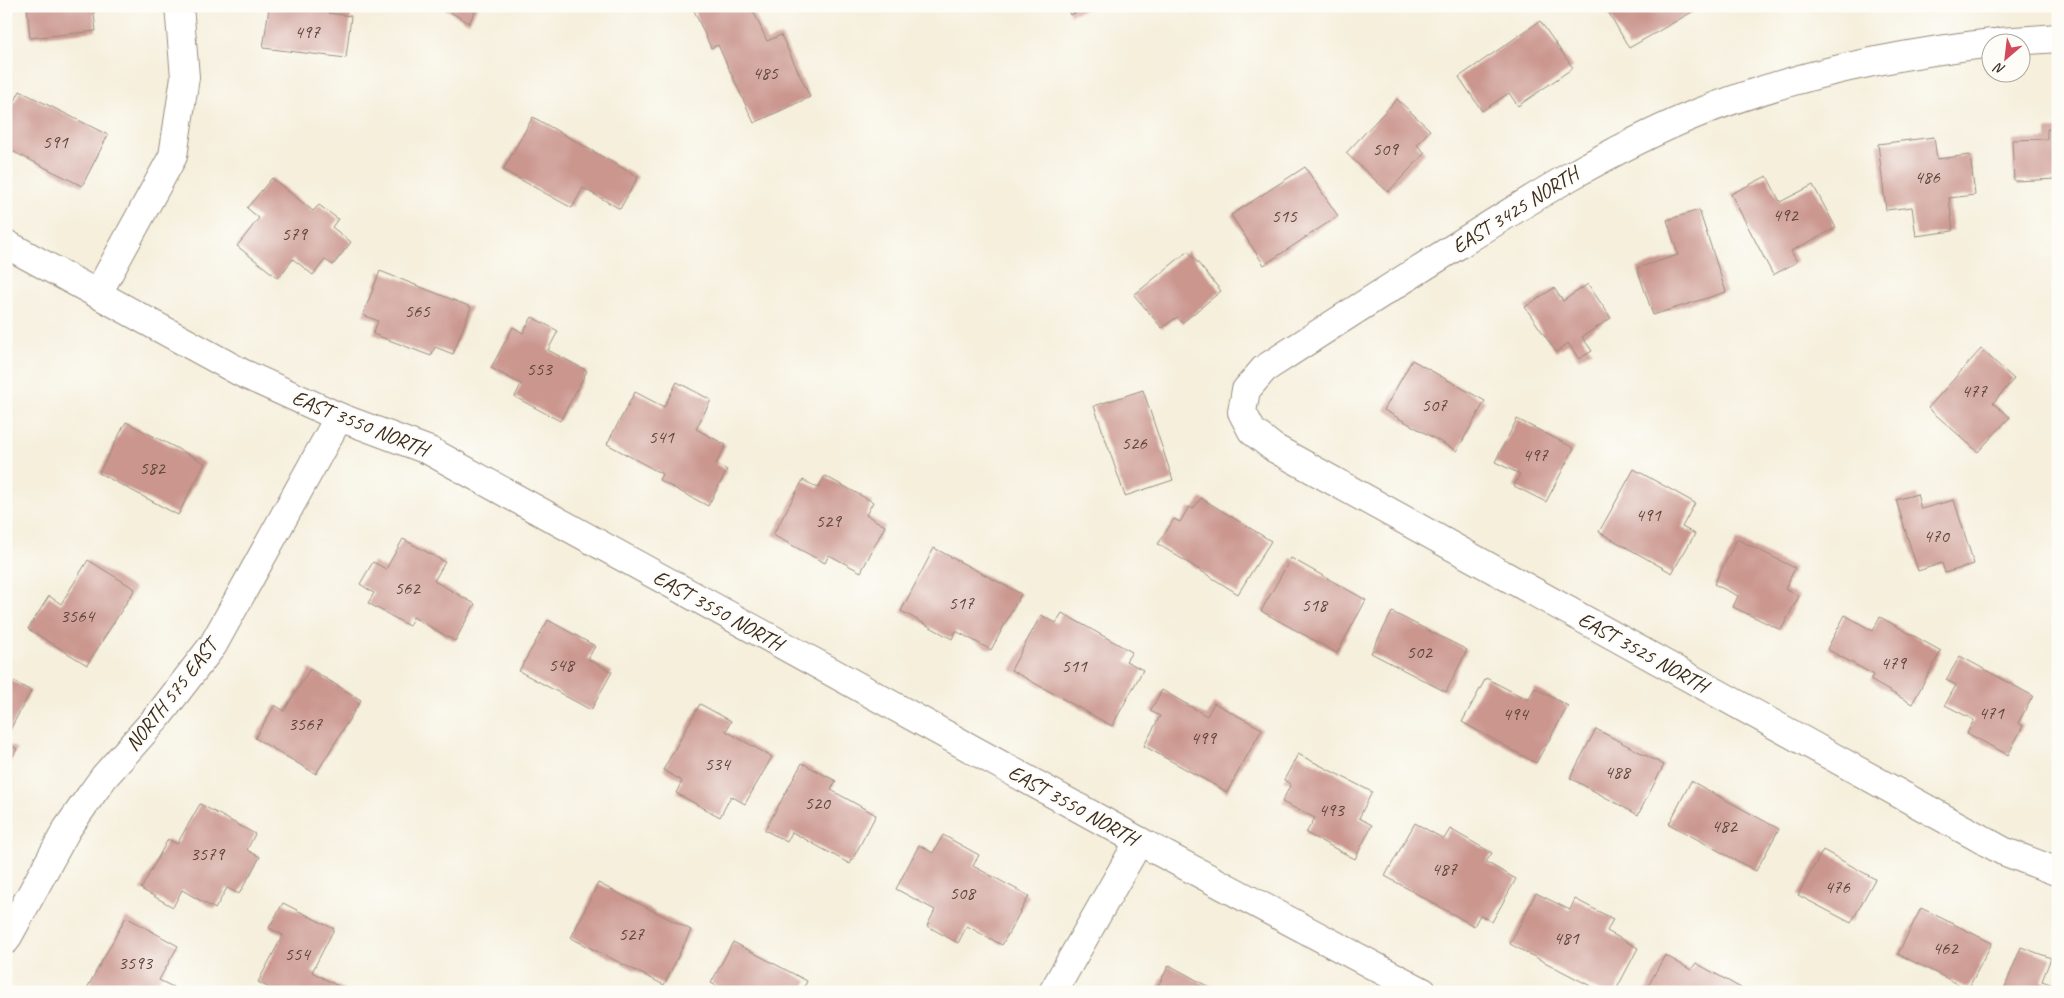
<svg xmlns="http://www.w3.org/2000/svg" width="2064" height="998" font-family="Caveat,sans-serif">
	<rect width="100%" height="100%" fill="#fdfcf7"/>
	<filter id="ink" filterUnits="userSpaceOnUse"><feTurbulence type="fractalNoise" baseFrequency=".02" numOctaves="2"/><feDisplacementMap in="SourceGraphic" scale="10" xChannelSelector="R" yChannelSelector="G"/><feConvolveMatrix kernelMatrix="1 2 1 2 8 2 1 2 1" color-interpolation-filters="sRGB"/></filter>
	<filter id="wash" filterUnits="userSpaceOnUse"><feTurbulence type="fractalNoise" baseFrequency=".0096" numOctaves="4" result="noise"/><feDisplacementMap in="SourceGraphic" scale="20" xChannelSelector="R" yChannelSelector="G"/><feGaussianBlur stdDeviation="1.12" result="paint"/><feColorMatrix in="noise" values="0 0 0 0 0 0 0 0 0 0 0 0 0 0 0 0 0 1.4 0 .05"/><feComposite in="paint" operator="in"/></filter>
	<g filter="url(#wash)">
		<rect width="100%" height="100%" fill="#f5efdc"/>
		<g id="blocks">
			<!-- building -->
			<g fill="#ca968e">
				<polygon points="27,6 93,6 96,31 30,38"/>
				<polygon points="275,6 329,6 328,13 351,16 346,58 263,48 269,8 275,9"/>
				<polygon points="440,6 478,6 469,23"/>
				<polygon points="692,6 751,6 767,41 781,35 810,97 754,123 718,45 711,48"/>
				<polygon points="1067,6 1094,6 1070,15"/>
				<polygon points="1605,6 1697,6 1699,8 1629,48"/>
				<polygon points="1540,21 1573,68 1518,106 1509,93 1482,111 1459,77"/>
				<polygon points="20,91 108,135 82,186 6,148 6,118"/>
				<polygon points="1397,99 1430,130 1417,145 1425,153 1388,192 1346,153"/>
				<polygon points="533,117 638,177 620,209 583,188 572,208 503,170"/>
				<polygon points="2047,129 2058,129 2058,179 2014,181 2012,140 2047,139"/>
				<polygon points="1934,137 1937,159 1970,155 1975,195 1949,198 1953,231 1916,236 1912,207 1886,210 1878,144"/>
				<polygon points="1305,167 1338,216 1264,265 1231,215"/>
				<polygon points="1767,176 1780,202 1813,185 1836,228 1791,251 1797,262 1773,275 1731,194"/>
				<polygon points="272,178 313,211 319,205 338,219 332,227 351,242 333,265 325,260 313,275 293,259 278,278 237,246 259,218 247,208"/>
				<polygon points="1699,210 1726,292 1653,315 1637,268 1678,255 1667,220"/>
				<polygon points="1188,251 1221,291 1182,323 1177,317 1162,328 1134,295"/>
				<polygon points="380,271 471,307 453,354 435,347 431,356 373,334 378,321 363,315"/>
				<polygon points="1588,284 1611,318 1582,337 1592,351 1579,359 1568,343 1556,352 1525,307 1554,288 1563,301"/>
				<polygon points="532,317 558,331 548,350 587,371 560,421 515,397 521,384 491,368 513,327 523,333"/>
				<polygon points="1981,349 2014,379 1993,403 2010,417 1978,452 1928,408"/>
				<polygon points="1412,360 1485,401 1457,451 1384,410"/>
				<polygon points="677,382 711,400 696,429 726,445 716,464 727,470 708,506 659,480 662,474 607,444 635,392 664,407"/>
				<polygon points="1143,390 1173,480 1125,496 1094,406"/>
				<polygon points="1517,419 1574,448 1546,502 1514,486 1520,474 1495,462"/>
				<polygon points="126,422 205,463 178,515 99,473"/>
				<polygon points="1634,469 1695,503 1682,527 1695,534 1672,573 1599,532"/>
				<polygon points="825,476 873,502 866,515 885,526 861,572 829,555 825,563 773,535 803,480 818,488"/>
				<polygon points="1917,494 1921,509 1954,500 1974,564 1945,573 1942,563 1918,571 1896,500"/>
				<polygon points="1201,498 1271,541 1238,594 1158,544 1174,519 1180,522 1189,507 1193,509"/>
				<polygon points="403,539 445,562 434,581 475,604 455,641 413,617 409,626 368,603 374,593 360,584 373,562 386,569"/>
				<polygon points="1737,539 1795,568 1785,589 1799,596 1781,630 1733,607 1738,596 1714,584"/>
				<polygon points="934,548 1021,594 991,650 956,631 952,639 901,611"/>
				<polygon points="1291,558 1366,600 1337,653 1261,611"/>
				<polygon points="88,560 135,589 87,665 28,629 49,596 61,604"/>
				<polygon points="1392,612 1467,650 1446,692 1371,653"/>
				<polygon points="1062,613 1132,652 1126,661 1143,670 1112,726 1011,670 1041,615 1056,623"/>
				<polygon points="1845,615 1873,631 1880,617 1941,651 1912,704 1870,680 1874,675 1827,649"/>
				<polygon points="548,620 595,646 588,659 612,672 591,710 519,671"/>
				<polygon points="1960,656 2033,696 2018,723 2023,726 2008,755 1967,733 1974,720 1945,705 1956,685 1946,680"/>
				<polygon points="310,669 361,700 316,774 255,738 275,705 284,711"/>
				<polygon points="6,677 31,691 6,737"/>
				<polygon points="1486,678 1528,700 1535,688 1568,706 1536,763 1462,722"/>
				<polygon points="1162,690 1207,716 1214,703 1262,729 1227,792 1144,746 1160,716 1150,711"/>
				<polygon points="700,704 731,721 726,731 772,757 745,804 731,796 720,817 676,793 682,781 663,770"/>
				<polygon points="1596,729 1664,765 1638,815 1570,778"/>
				<polygon points="6,743 17,749 6,769"/>
				<polygon points="1298,754 1372,792 1359,818 1372,825 1355,859 1306,833 1315,818 1282,802 1291,784 1284,780"/>
				<polygon points="802,763 836,781 831,790 876,815 850,864 792,832 787,842 765,830"/>
				<polygon points="1691,781 1779,829 1756,871 1669,824"/>
				<polygon points="200,804 255,834 247,850 260,857 239,894 227,888 215,909 182,890 173,907 141,889 168,839 177,844"/>
				<polygon points="1415,823 1444,839 1450,829 1492,853 1486,862 1516,879 1492,922 1480,915 1474,926 1385,876"/>
				<polygon points="943,835 979,855 973,866 1029,896 1002,945 967,926 958,943 927,926 935,910 896,889 919,845 933,853"/>
				<polygon points="1823,850 1875,879 1851,923 1798,895"/>
				<polygon points="598,883 691,930 664,985 571,938"/>
				<polygon points="1536,893 1570,910 1575,899 1613,919 1607,931 1638,948 1615,992 1602,992 1510,944"/>
				<polygon points="283,903 334,929 312,972 349,992 277,992 258,982 283,935 269,928"/>
				<polygon points="1921,908 1992,943 1968,989 1898,954"/>
				<polygon points="126,917 178,946 159,980 173,987 171,992 85,992"/>
				<polygon points="733,942 807,981 802,992 727,992 711,983"/>
				<polygon points="2021,947 2051,958 2042,981 2058,987 2058,992 2003,992"/>
				<polygon points="1665,955 1691,970 1696,963 1741,988 1739,992 1645,992"/>
				<polygon points="1169,965 1218,992 1155,992"/>
			</g>
		</g>
	</g>
	<g filter="url(#ink)">
		<use href="#blocks" fill-opacity="0" stroke="#988c7d" stroke-width="1"/>
		<g fill="none" stroke-linecap="round" stroke-linejoin="round">
			<!-- minor casing -->
			<g stroke="#988c7d" stroke-width="30">
				<g id="minor">
					<polyline points="2000,42 2058,38"/>
					<path d="M 1992,43 C 1889,55 1789,76 1693,115 C 1609,150 1532,198 1455,247 C 1391,287 1327,328 1264,369 L 1246,390 L 1242,412 L 1252,431 L 1274,448 L 2003,851 L 2058,872"/>
					<polyline points="6,244 242,373 339,417 430,451 1139,841 1423,992"/>
					<polyline points="98,293 173,156 185,77 179,6"/>
					<polyline points="6,940 67,829 86,802 104,777 159,715 213,645 339,417"/>
					<polyline points="1053,992 1139,841"/>
				</g>
			</g>
			<!-- minor -->
			<use href="#minor" stroke="#fff" stroke-width="28"/>
		</g>
	</g>
	<g text-anchor="middle" dominant-baseline="central" stroke-width="4" stroke-linejoin="round" paint-order="stroke">
		<!-- number labels -->
		<g font-size="19" fill="#5f453a">
			<text x="307" y="32">497</text>
			<text x="765" y="73">485</text>
			<text x="55" y="142">591</text>
			<text x="1385" y="149">509</text>
			<text x="1927" y="177">486</text>
			<text x="1785" y="215">492</text>
			<text x="1284" y="216">515</text>
			<text x="294" y="234">579</text>
			<text x="417" y="311">565</text>
			<text x="539" y="369">553</text>
			<text x="1974" y="391">477</text>
			<text x="1434" y="405">507</text>
			<text x="661" y="437">541</text>
			<text x="1134" y="443">526</text>
			<text x="1535" y="455">497</text>
			<text x="152" y="468">582</text>
			<text x="1648" y="515">491</text>
			<text x="828" y="521">529</text>
			<text x="1936" y="536">470</text>
			<text x="407" y="588">562</text>
			<text x="961" y="603">517</text>
			<text x="1314" y="605">518</text>
			<text x="77" y="616">3564</text>
			<text x="1419" y="652">502</text>
			<text x="1893" y="663">479</text>
			<text x="561" y="665">548</text>
			<text x="1074" y="666">511</text>
			<text x="1991" y="713">471</text>
			<text x="1515" y="714">494</text>
			<text x="305" y="724">3567</text>
			<text x="1203" y="738">499</text>
			<text x="717" y="764">534</text>
			<text x="1617" y="772">488</text>
			<text x="817" y="803">520</text>
			<text x="1331" y="810">493</text>
			<text x="1724" y="826">482</text>
			<text x="207" y="854">3579</text>
			<text x="1444" y="869">487</text>
			<text x="1837" y="887">476</text>
			<text x="962" y="893">508</text>
			<text x="631" y="934">527</text>
			<text x="1566" y="938">481</text>
			<text x="1945" y="948">462</text>
			<text x="297" y="954">554</text>
			<text x="135" y="963">3593</text>
		</g>
		<!-- street labels -->
		<g font-size="21" fill="#3b2a1e" stroke="#fdfcf7">
			<text transform="translate(1515 210) rotate(-32)">EAST 3425 NORTH</text>
			<text transform="translate(360 423) rotate(22)">EAST 3550 NORTH</text>
			<text transform="translate(718 610) rotate(29)">EAST 3550 NORTH</text>
			<text transform="translate(1643 652) rotate(29)">EAST 3525 NORTH</text>
			<text transform="translate(171 695) rotate(-52)">NORTH 575 EAST</text>
			<text transform="translate(1073 805) rotate(29)">EAST 3550 NORTH</text>
		</g>
	</g>
	<!-- margin -->
	<rect width="2064" height="998" fill="none" stroke="#fdfcf7" stroke-width="25"/>
	<!-- north arrow -->
	<g transform="translate(2006 58) rotate(208)"><circle r="24" fill="#fdfcf7" stroke="#afa8a0"/>
	<path d="M0-4L9 19L0 12L-9 19Z" fill="#d1495b"/>
	<text y="-8" font-size="14" font-weight="bold" text-anchor="middle" fill="#3b2a1e">N</text>
	</g>
</svg>
